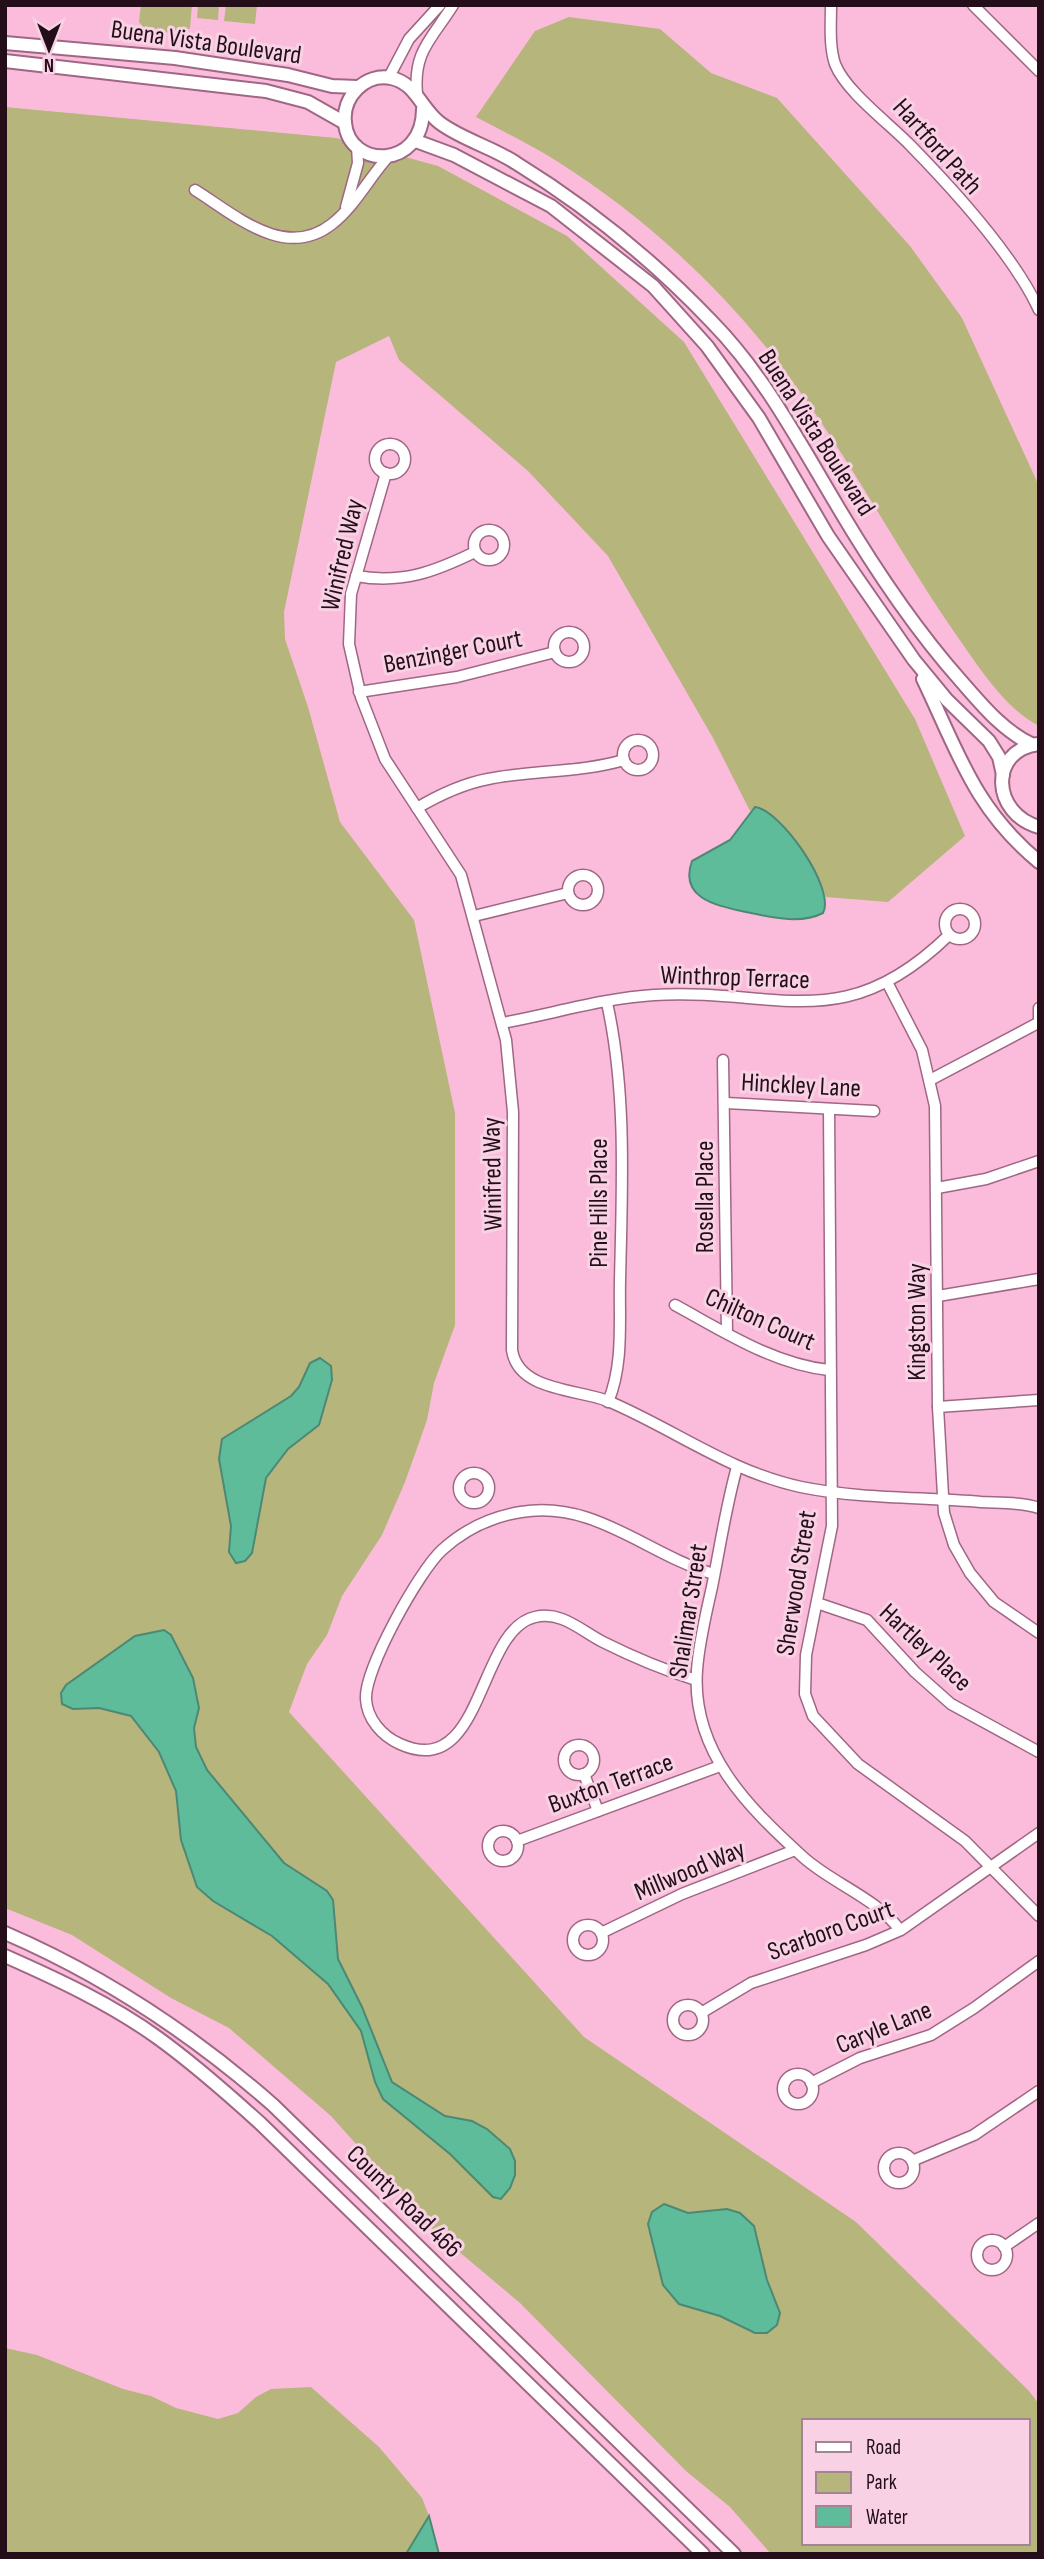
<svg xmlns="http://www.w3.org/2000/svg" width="1044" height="2559" font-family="'Sofia Sans Condensed',sans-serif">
	<rect width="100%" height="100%" fill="#fbbcdb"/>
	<!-- green -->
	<g fill="#b5b57c" fill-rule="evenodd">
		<polygon points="141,5 192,5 190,28 182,34 146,30 139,22"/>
		<polygon points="198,5 219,5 218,20 197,18"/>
		<polygon points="226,5 257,5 255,24 224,21"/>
		<path d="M 569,17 L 660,29 L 711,73 L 777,98 L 910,246 L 962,318 L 1039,486 L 1039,726 C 1004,708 979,667 957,636 C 897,550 848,454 784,370 C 721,287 643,215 555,160 C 530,144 502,131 476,117 L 535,31 Z"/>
		<path d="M 5,107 L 336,138 L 438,166 L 567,236 L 684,342 L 915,719 L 965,836 L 888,902 L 826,897 C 817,872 783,810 755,807 L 750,811 L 713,738 L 608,556 L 528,471 L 399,360 L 389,336 L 336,362 L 284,612 L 285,639 L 308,707 L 340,822 L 414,920 L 455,1113 L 455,1325 L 434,1383 L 427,1420 L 405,1482 L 382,1535 L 342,1596 L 327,1635 L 307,1664 L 289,1712 L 584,2037 L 856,2222 L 1029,2391 L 1039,2404 L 1039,2554 L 771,2554 L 730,2507 L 686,2471 L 520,2303 L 432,2229 L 331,2116 L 229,2028 L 171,1998 L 72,1935 L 5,1908 ZM 804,2421 L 1028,2421 L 1028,2543 L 804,2543 Z"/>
		<polygon points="5,2348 37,2355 123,2389 151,2396 176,2408 218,2419 238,2413 256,2397 271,2389 311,2387 379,2447 422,2498 429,2516 406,2554 5,2554"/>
	</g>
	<!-- water -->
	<g fill="#5fbc9b" stroke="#4d8874" stroke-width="2">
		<path d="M 755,807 C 781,810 836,889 823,913 C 800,925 770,917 746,912 C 720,906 678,900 692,861 L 730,840 Z"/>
		<polygon points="320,1358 331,1366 332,1380 319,1425 288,1449 266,1478 252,1553 245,1561 236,1563 229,1552 231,1526 219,1459 222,1439 291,1396 299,1387 310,1363"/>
		<polygon points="164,1630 171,1635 193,1678 199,1708 194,1728 196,1747 207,1770 284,1863 327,1891 333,1900 338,1959 362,2007 392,2082 445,2116 472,2121 487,2129 510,2149 515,2161 515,2175 510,2188 501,2199 493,2197 450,2154 383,2099 375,2082 361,2031 328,1984 272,1936 213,1901 197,1887 181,1840 176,1791 159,1752 131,1716 99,1708 73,1709 62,1704 61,1693 66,1685 135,1636"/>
		<polygon points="664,2204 688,2213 727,2209 740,2213 754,2226 767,2280 780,2313 777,2325 767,2333 755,2333 720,2316 679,2304 663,2285 648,2224 652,2212"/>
		<polygon points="429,2516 439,2554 406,2554"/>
	</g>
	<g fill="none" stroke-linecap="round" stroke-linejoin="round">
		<!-- minor casing -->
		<g stroke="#9f6784" stroke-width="13">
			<g id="minor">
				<path d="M 831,5 C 831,23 829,46 835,64 C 846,92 890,124 911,146 C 953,189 1014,256 1039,310"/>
				<polyline points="973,5 1039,71"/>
				<polyline points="389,77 409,39 440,5"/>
				<path d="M 417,94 C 413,51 432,39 453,5"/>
				<path d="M 195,190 C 235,215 285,261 332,224 C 355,206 369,178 388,157"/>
				<polyline points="346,207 358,163 357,146"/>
				<circle cx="390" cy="459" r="15"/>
				<path d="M 386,473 L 351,594 L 349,644 L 361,697 L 385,759 L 461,875 L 506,1040 L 513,1112 L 512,1350 C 518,1391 577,1389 608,1401 C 674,1429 730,1472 801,1487 C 860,1499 921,1497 981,1502 C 999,1503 1022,1502 1039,1508"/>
				<circle cx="489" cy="545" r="15"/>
				<path d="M 356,576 C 402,584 434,572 475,552"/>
				<circle cx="569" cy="647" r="15"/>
				<polyline points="359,692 457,677 555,652"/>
				<circle cx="638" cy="755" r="15"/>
				<path d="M 417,808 C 439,795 462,784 488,779 C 533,770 579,773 624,760"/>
				<circle cx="583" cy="890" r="15"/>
				<circle cx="960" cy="924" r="15"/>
				<polyline points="474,916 568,893"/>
				<polyline points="887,982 922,1050 935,1106 938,1407 944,1513 954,1545 970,1573 994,1602 1039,1633"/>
				<path d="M 607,1003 C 627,1092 622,1190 620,1280 C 619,1320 624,1364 608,1402"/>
				<polyline points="1039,1008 1039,1023"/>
				<path d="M 502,1023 C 552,1014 604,998 654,995 C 779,988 843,1038 949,935"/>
				<polyline points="723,1060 727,1333"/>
				<polyline points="930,1080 1038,1023"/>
				<polyline points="726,1103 874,1111"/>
				<polyline points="829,1109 832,1526 806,1655 805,1694 813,1716 858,1764 965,1841 1039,1916"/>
				<polyline points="937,1188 986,1179 1039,1161"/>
				<polyline points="938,1296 1039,1279"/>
				<path d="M 675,1305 C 723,1331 773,1364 829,1370"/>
				<polyline points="938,1407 1039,1400"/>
				<path d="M 737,1467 C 726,1506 720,1547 712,1587 C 706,1614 699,1642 697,1670 C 691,1751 748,1807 803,1857 C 833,1884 875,1897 900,1930"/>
				<circle cx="474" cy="1488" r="15"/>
				<polyline points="817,1603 867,1620 915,1672 951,1704 1039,1752"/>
				<path d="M 696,1680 C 664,1670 633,1657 603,1642 C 589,1635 576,1624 562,1619 C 554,1616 544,1615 535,1617 C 477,1630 484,1782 400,1744 C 382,1736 367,1719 366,1699 C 364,1670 419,1571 442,1550 C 465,1529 490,1517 521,1512 C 596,1500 647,1555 714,1574"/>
				<circle cx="579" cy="1760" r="15"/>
				<polyline points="584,1774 598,1811"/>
				<circle cx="503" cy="1846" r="15"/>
				<polyline points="517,1841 720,1766"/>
				<circle cx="588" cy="1940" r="15"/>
				<polyline points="601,1933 682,1894 795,1850"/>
				<circle cx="688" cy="2020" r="15"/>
				<polyline points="701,2013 751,1983 866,1945 901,1930 1039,1833"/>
				<circle cx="798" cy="2089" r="15"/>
				<polyline points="811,2083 860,2058 931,2035 974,2008 1039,1961"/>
				<circle cx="899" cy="2168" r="15"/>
				<polyline points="912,2161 974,2135 1039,2091"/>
				<circle cx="992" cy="2255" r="15"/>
				<polyline points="1004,2247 1039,2223"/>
			</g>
		</g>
		<!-- major casing -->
		<g stroke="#9f6784" stroke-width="16">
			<g id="major">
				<polyline points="5,43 175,58 288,75 332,86 357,87"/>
				<polyline points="5,61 266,91 308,102 345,123"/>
				<path d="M 423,109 C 423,170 349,169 345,123 C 342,97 365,73 391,78 C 416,83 421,109 440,123 C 463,140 492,147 516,163 C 589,208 653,260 712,322 C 763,374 798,440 835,502 C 872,565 913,627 961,681 C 983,706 1003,731 1033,745"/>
				<polyline points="416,141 454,155 551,206 653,286 707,346 759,418 828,536 914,660 947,700 989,741 999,757 1003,775"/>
				<path d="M 923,679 C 958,752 974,808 1039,862"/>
				<path d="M 1038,744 C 988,751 992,814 1039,827"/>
				<path d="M 5,1933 C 105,1976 191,2033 273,2105 L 734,2554"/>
				<path d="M 5,1956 C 57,1979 111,2004 158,2038 C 194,2064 228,2094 261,2124 L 703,2554"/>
			</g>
		</g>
		<!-- minor -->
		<use href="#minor" stroke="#fff" stroke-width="10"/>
		<!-- major -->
		<use href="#major" stroke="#fff" stroke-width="12"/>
	</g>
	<g text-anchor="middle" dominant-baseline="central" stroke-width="6" stroke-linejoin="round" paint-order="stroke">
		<!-- street labels -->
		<g font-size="26" fill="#230e19" stroke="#f8d2e4">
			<text transform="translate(206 43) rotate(8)">Buena Vista Boulevard</text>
			<text transform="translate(937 147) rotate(48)">Hartford Path</text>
			<text transform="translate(816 433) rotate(57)">Buena Vista Boulevard</text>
			<text transform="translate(343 555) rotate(-77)">Winifred Way</text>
			<text transform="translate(453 652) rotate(-11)">Benzinger Court</text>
			<text transform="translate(735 978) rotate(2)">Winthrop Terrace</text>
			<text transform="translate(801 1086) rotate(3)">Hinckley Lane</text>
			<text transform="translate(493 1174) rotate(-91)">Winifred Way</text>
			<text transform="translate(705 1197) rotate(-90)">Rosella Place</text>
			<text transform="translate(599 1203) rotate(-90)">Pine Hills Place</text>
			<text transform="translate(760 1320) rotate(24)">Chilton Court</text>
			<text transform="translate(917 1322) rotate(-90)">Kingston Way</text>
			<text transform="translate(797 1583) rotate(-81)">Sherwood Street</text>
			<text transform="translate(689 1611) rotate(-81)">Shalimar Street</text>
			<text transform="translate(925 1648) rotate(43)">Hartley Place</text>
			<text transform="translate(611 1784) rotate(-20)">Buxton Terrace</text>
			<text transform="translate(690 1871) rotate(-23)">Millwood Way</text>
			<text transform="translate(831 1931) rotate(-20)">Scarboro Court</text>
			<text transform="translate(884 2028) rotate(-22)">Caryle Lane</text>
			<text transform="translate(404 2202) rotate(44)">County Road 466</text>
		</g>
	</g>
	<!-- border -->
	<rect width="1044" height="2559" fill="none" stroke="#230e19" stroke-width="14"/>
	<!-- legend -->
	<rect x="802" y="2419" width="228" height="126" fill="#f8d2e4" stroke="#a38493" stroke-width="2"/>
	<rect x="816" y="2442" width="35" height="10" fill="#ffffff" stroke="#a38493" stroke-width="2"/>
	<text x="866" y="2454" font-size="21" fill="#230e19">Road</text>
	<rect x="816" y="2472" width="35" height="21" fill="#b5b57c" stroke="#a38493" stroke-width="2"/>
	<text x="866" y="2489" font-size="21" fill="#230e19">Park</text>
	<rect x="816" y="2506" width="35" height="21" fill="#5fbc9b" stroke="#a38493" stroke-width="2"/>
	<text x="866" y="2524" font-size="21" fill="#230e19">Water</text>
	<!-- north arrow -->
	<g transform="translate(49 49) rotate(180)" stroke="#f8d2e4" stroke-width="5" paint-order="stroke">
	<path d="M0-5L12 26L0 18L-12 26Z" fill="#230e19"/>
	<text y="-10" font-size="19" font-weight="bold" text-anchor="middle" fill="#230e19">N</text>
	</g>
</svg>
